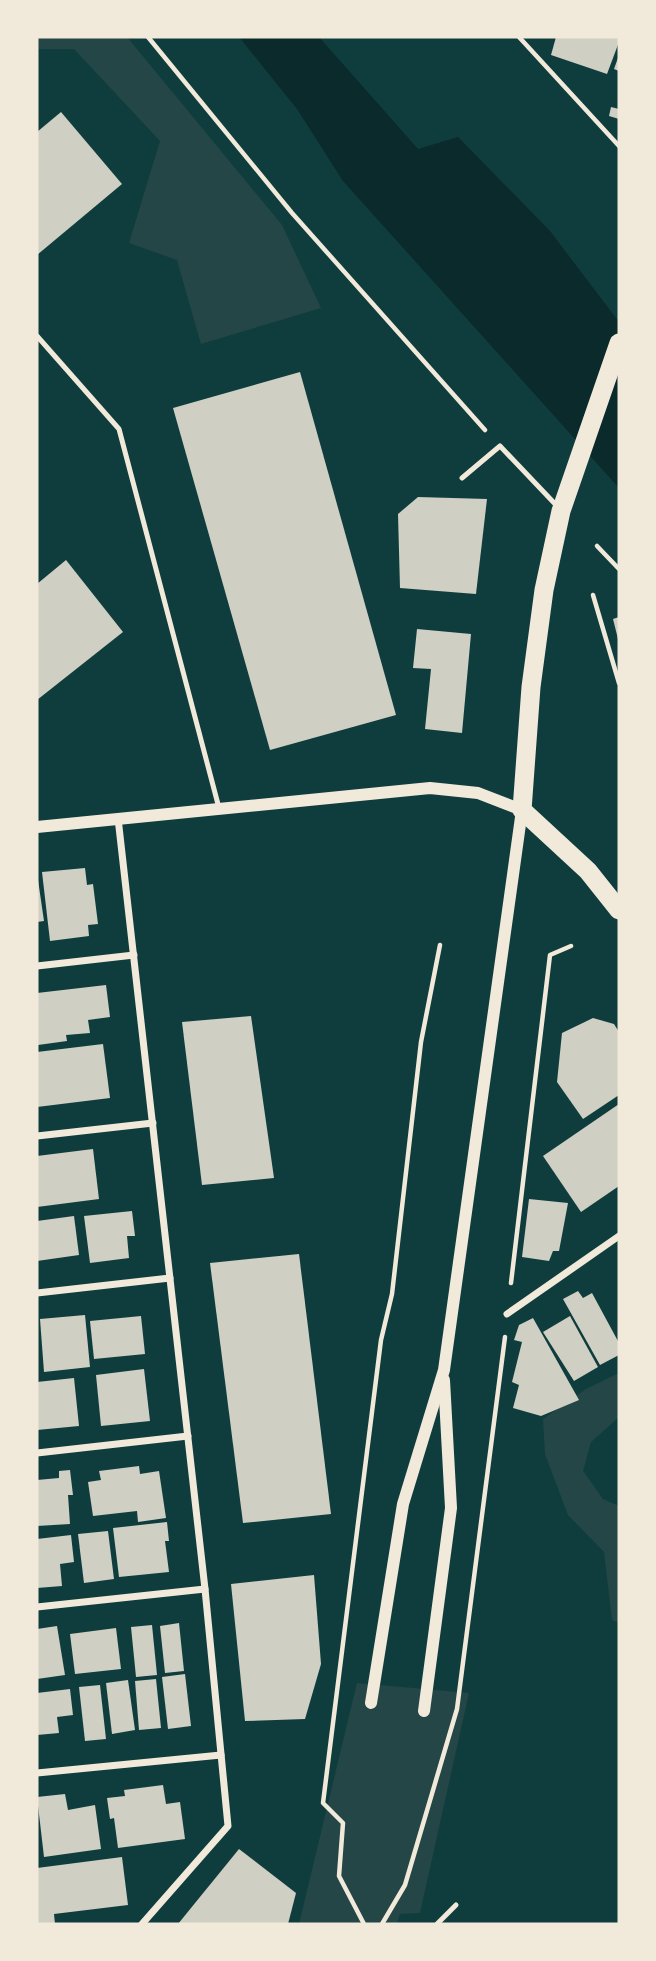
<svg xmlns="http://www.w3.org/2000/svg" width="656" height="1961" font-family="Signika,sans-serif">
	<rect width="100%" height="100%" fill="#0f3d3e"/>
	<!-- green -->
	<g fill="#244646">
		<polygon points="37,37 127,37 282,225 321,308 201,344 177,260 129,243 160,141 74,49 37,49"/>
		<polygon points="619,1373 619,1417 591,1442 583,1471 603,1499 619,1506 619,1623 612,1620 604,1552 568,1515 545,1454 543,1419 586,1389"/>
		<polygon points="357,1683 469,1693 420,1913 400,1914 397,1924 299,1924"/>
	</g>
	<!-- water -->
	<polygon fill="#0a2a2b" points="239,37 319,37 418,149 458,137 550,231 619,322 619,488 343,181 297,109"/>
	<!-- building -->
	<g fill="#cfcfc3">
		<polygon points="556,37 619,37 619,42 607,74 551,55"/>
		<polygon points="619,55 619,71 614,69"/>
		<polygon points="611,107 619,109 619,119 609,116"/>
		<polygon points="61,112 122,184 37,255 37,132"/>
		<polygon points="300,372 396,715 270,750 173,408"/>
		<polygon points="418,497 487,499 476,594 400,588 398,514"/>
		<polygon points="66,560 123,632 37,700 37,584"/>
		<polygon points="619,617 619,639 618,639 613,619"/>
		<polygon points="417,629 471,634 462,733 425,729 431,669 413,668"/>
		<polygon points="85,868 87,885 93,884 98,924 88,925 89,936 50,941 42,872"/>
		<polygon points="37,873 44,921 37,922"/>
		<polygon points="106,985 110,1017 88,1020 90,1033 66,1035 67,1041 38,1045 37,993"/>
		<polygon points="251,1016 274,1178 202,1185 182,1022"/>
		<polygon points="593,1018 614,1024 619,1032 619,1095 583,1119 557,1082 562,1033"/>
		<polygon points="103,1044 110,1098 37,1107 37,1052"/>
		<polygon points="619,1104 619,1186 581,1212 543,1156"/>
		<polygon points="93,1149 99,1199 37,1207 37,1156"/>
		<polygon points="529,1199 568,1203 559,1251 553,1251 549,1261 522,1257"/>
		<polygon points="132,1211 135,1236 127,1236 129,1258 90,1263 84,1216"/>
		<polygon points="74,1216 79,1255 37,1261 37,1221"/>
		<polygon points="299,1254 331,1514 243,1523 210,1263"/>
		<polygon points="578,1291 583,1298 592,1293 619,1343 619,1355 600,1365 563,1299"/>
		<polygon points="85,1315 90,1367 44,1372 40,1319"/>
		<polygon points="141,1316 145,1354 94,1359 90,1321"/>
		<polygon points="570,1316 598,1367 574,1381 543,1332"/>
		<polygon points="533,1318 579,1400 541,1416 513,1408 519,1385 512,1382 522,1342 514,1340 519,1325"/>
		<polygon points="144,1369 150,1421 101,1426 96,1375"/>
		<polygon points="74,1378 79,1426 37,1430 37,1382"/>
		<polygon points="139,1466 140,1474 159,1471 166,1518 138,1522 137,1511 93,1516 88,1482 101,1480 99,1471"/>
		<polygon points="70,1470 73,1495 68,1495 70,1524 37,1526 37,1480 59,1478 59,1471"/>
		<polygon points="167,1522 169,1541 165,1541 169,1572 119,1577 113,1528"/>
		<polygon points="108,1531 114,1579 84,1583 78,1534"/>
		<polygon points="71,1535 74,1562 60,1564 62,1586 37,1588 37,1539"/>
		<polygon points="314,1575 321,1664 305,1719 245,1721 231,1584"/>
		<polygon points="179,1623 184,1671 165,1673 160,1626"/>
		<polygon points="152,1625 157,1675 136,1677 131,1627"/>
		<polygon points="57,1626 65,1675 37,1679 37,1629"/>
		<polygon points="116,1628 121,1669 75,1674 70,1634"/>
		<polygon points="185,1674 191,1726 168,1729 162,1677"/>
		<polygon points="156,1679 161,1728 139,1730 135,1681"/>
		<polygon points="128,1680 135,1730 112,1734 106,1683"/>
		<polygon points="100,1685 106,1739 85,1741 79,1687"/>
		<polygon points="70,1689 73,1715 57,1717 59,1733 37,1735 37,1693"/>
		<polygon points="163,1785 166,1804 180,1802 185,1839 118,1848 114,1818 110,1819 107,1798 125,1796 124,1790"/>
		<polygon points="65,1794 68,1810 95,1805 101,1849 44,1857 37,1797"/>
		<polygon points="239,1849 296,1893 288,1924 178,1924"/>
		<polygon points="122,1857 128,1905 54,1914 55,1924 37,1924 37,1868"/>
	</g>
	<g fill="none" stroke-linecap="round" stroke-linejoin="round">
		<!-- path -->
		<g stroke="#f1e9da" stroke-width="4.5">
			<polyline points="148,37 292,213 485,430"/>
			<polyline points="519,37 619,146"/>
			<polyline points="597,546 619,569"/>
			<polyline points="593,595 619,683"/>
			<polyline points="511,1283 550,955 571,946"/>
			<polyline points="364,1924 339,1876 343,1823 323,1803 381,1340 392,1294 421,1042 440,945"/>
			<polyline points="382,1924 405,1885 457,1709 505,1337"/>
		</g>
		<!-- service -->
		<g stroke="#f1e9da" stroke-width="5">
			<polyline points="37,336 119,429 219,808"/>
			<polyline points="462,478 500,446 557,506"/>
			<polyline points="437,1924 456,1905"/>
		</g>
		<!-- minor -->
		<g stroke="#f1e9da" stroke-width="7">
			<polyline points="118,818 205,1589 228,1826 142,1924"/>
			<polyline points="37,966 134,955"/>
			<polyline points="37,1136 153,1123"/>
			<polyline points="37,1293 170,1278"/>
			<polyline points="507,1314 619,1236"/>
			<polyline points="37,1453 188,1436"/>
			<polyline points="37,1607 205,1589"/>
			<polyline points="37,1773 221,1755"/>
		</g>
		<!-- tertiary -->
		<g stroke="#f1e9da" stroke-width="12">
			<polyline points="37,827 430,788 478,793 522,810 444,1370 403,1504 371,1703"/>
			<polyline points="424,1711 451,1508 444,1380"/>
		</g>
		<!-- trunk -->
		<polyline stroke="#f1e9da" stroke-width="19" points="619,343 561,511 544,590 531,687 522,810 588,871 619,910"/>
	</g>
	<!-- border -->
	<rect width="656" height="1961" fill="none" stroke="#f1e9da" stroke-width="77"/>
</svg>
